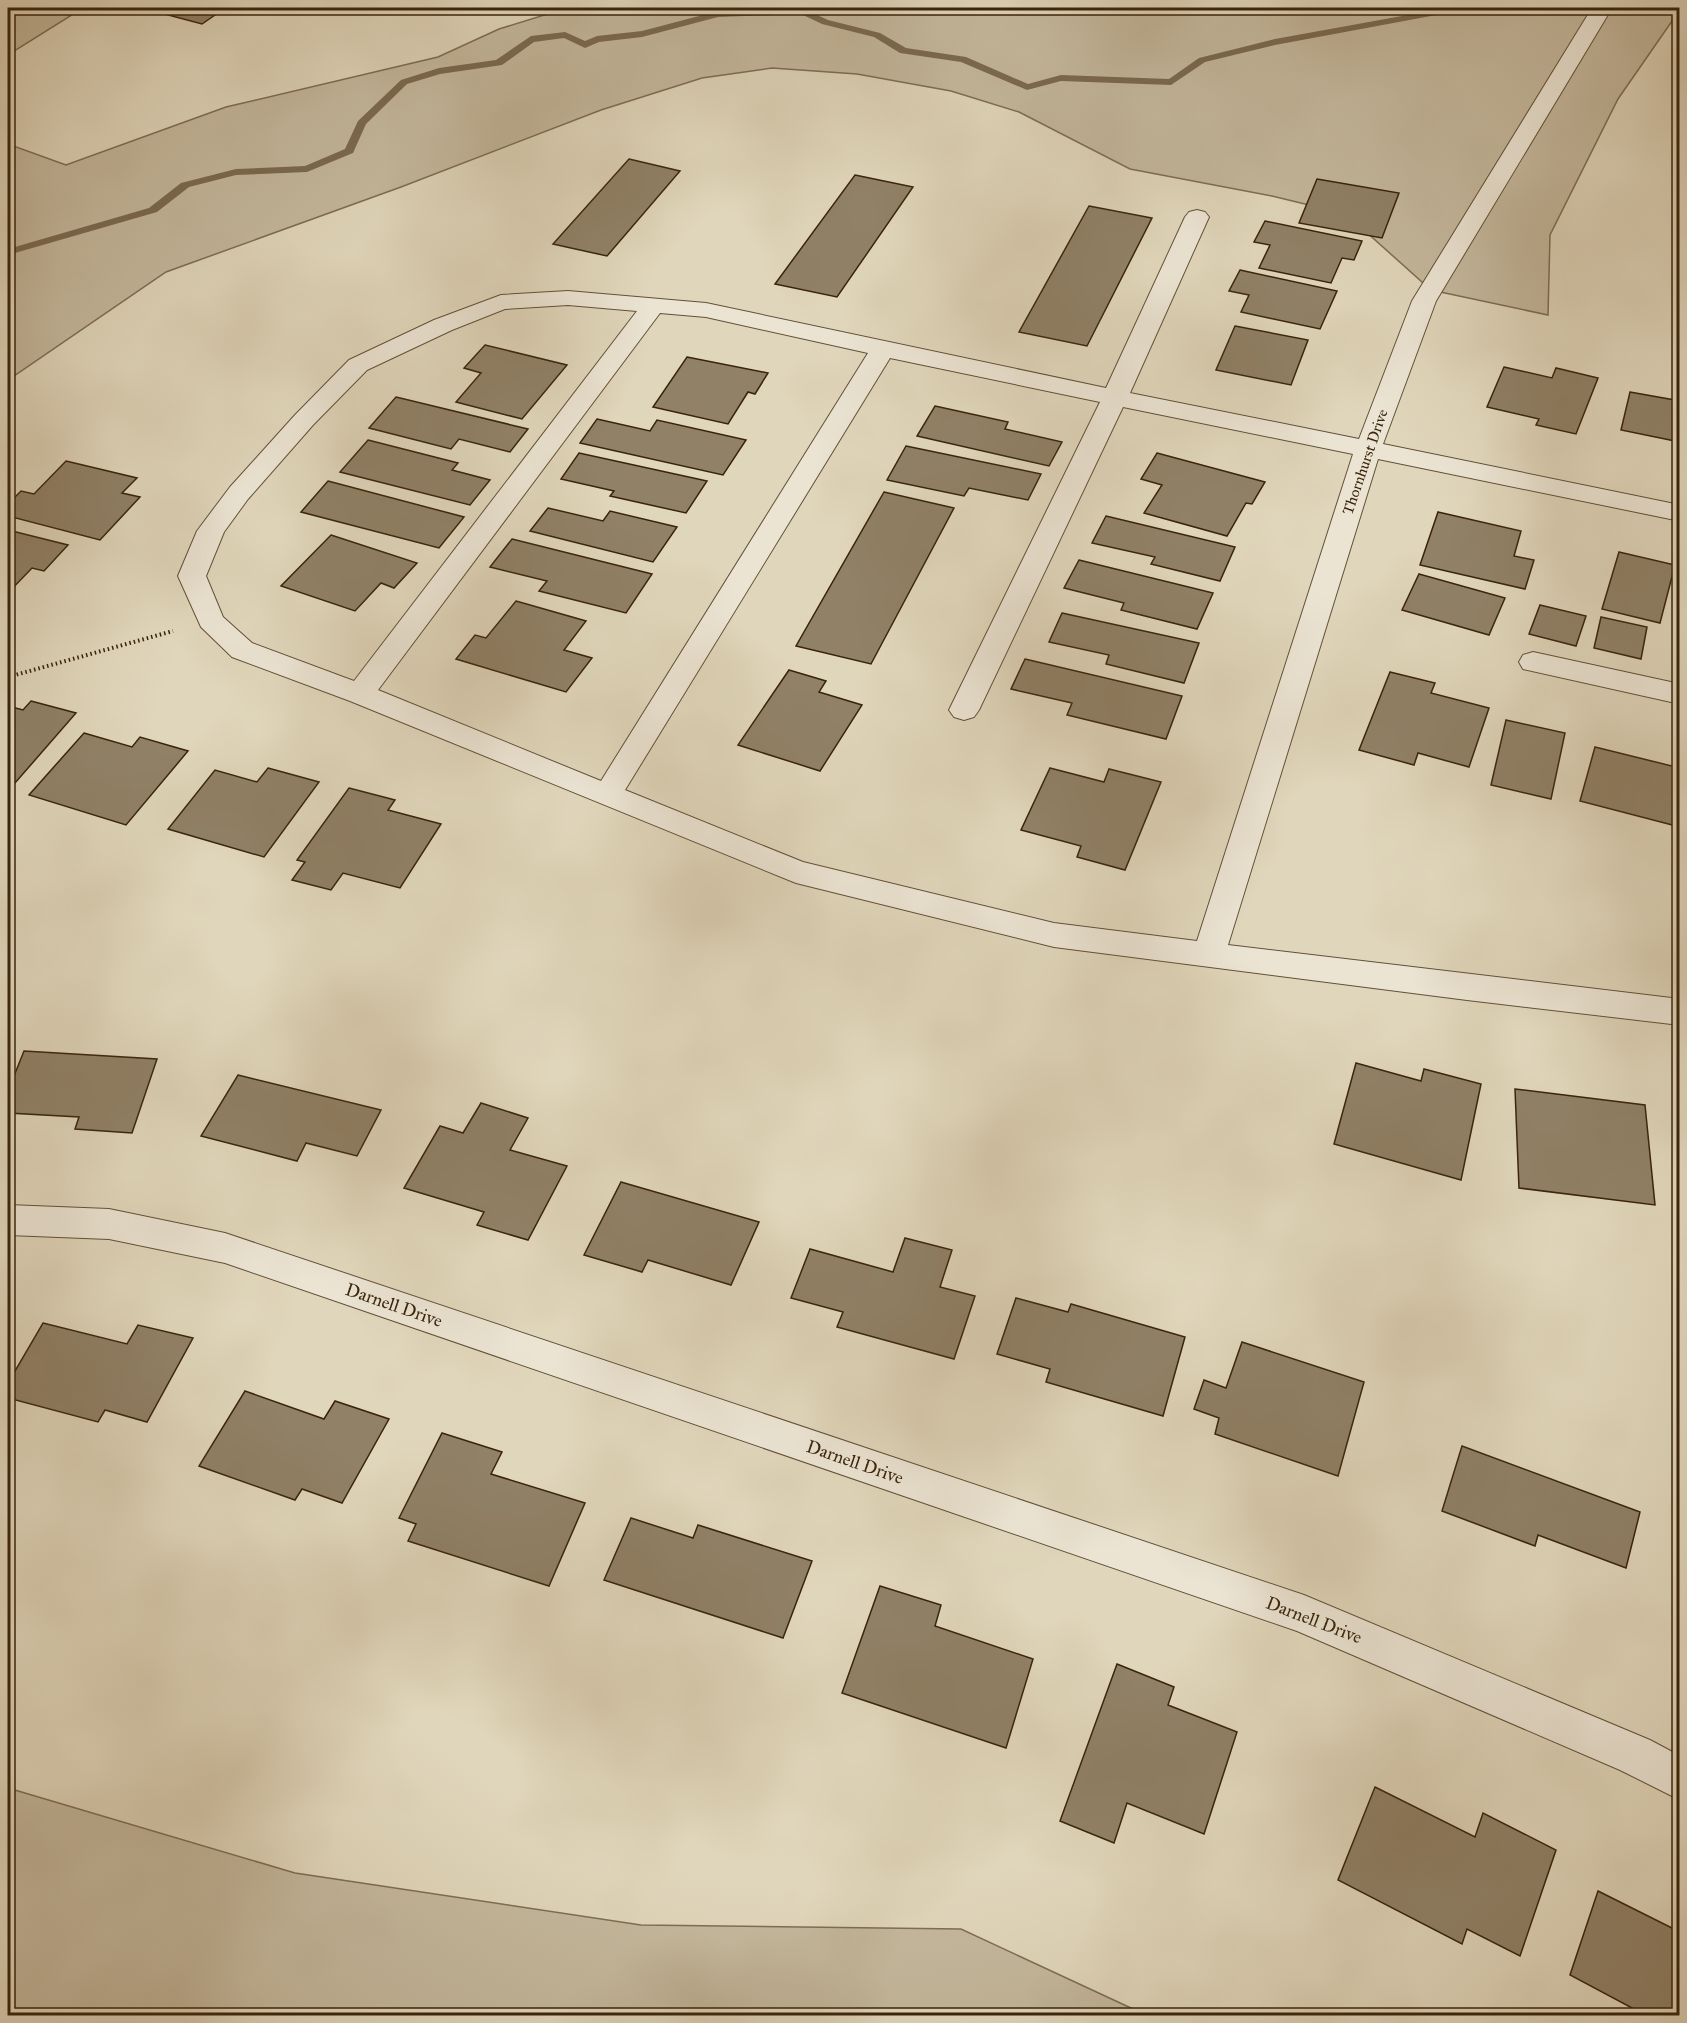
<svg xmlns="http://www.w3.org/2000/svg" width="1687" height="2023" font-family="'IM FELL Great Primer',serif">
	<rect width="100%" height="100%" fill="#e0d6bb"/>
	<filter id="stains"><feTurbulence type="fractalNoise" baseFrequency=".00333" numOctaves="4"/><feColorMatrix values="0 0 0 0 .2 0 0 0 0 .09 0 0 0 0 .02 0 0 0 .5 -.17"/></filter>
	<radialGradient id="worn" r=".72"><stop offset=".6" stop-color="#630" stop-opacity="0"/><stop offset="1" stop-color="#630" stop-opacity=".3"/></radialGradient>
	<!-- green -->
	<g fill="#c4b89d" stroke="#7e6e54" stroke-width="1.5">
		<polygon points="8,8 83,8 8,55"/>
		<polygon points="567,8 1679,8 1679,11 1618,99 1550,235 1548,315 1431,290 1346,214 1272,196 1130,169 1019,112 951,91 857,74 772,68 702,78 601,110 401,187 166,272 8,380 8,144 66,165 226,107 438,57 499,29"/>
		<polygon points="8,1788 295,1873 641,1925 961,1929 1146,2015 8,2015"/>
	</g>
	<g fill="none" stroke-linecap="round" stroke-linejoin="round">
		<!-- stream -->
		<polygon fill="#7b6a51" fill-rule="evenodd" points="802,8 828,20 880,33 906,48 966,57 1028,84 1061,75 1169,79 1199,58 1275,39 1446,8 1463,8 1458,11 1275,45 1205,62 1171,85 1061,81 1027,90 961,62 900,53 874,37 822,24 801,14 718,17 642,37 599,42 585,48 564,38 534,42 502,65 440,74 407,84 366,124 353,153 307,172 236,175 189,187 157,212 8,255 8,249 149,208 181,183 236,169 305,166 345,149 358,121 401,80 439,68 496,60 531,36 565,32 585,41 597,36 642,31 718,11"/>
	</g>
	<!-- building -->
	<g fill="#908167" stroke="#39240b" stroke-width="1.5">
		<polygon points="164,8 225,8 202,24 157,12"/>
		<polygon points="629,159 680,171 607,256 553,244"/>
		<polygon points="855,175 913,187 837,297 775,284"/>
		<polygon points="1317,179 1399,193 1382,238 1299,223"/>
		<polygon points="1089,206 1152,218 1087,346 1019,332"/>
		<polygon points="1265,221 1362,241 1354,260 1342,258 1331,283 1259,268 1270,245 1254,242"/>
		<polygon points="1240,270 1337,291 1320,329 1241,312 1249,295 1229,291"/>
		<polygon points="1235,326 1308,340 1291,385 1216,370"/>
		<polygon points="485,345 567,365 522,419 456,402 481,373 464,368"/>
		<polygon points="687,357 768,373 755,394 748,392 728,424 653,407"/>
		<polygon points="1504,367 1552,378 1556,368 1598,378 1576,434 1536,425 1539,419 1487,407"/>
		<polygon points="1630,392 1680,401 1680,442 1621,430"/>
		<polygon points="396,397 528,429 510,452 459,439 451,449 369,428"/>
		<polygon points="935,406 1008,422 1005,429 1062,442 1049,466 917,436"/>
		<polygon points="597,419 650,431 657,420 746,440 723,475 580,443"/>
		<polygon points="368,440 458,463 452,470 490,480 470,505 340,472"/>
		<polygon points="906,446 1041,474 1028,500 969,488 964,496 887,480"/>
		<polygon points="579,453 707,481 686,513 610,496 614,491 561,479"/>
		<polygon points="1157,453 1265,482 1252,504 1246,503 1227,536 1144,513 1162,485 1141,479"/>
		<polygon points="66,461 137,478 122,493 140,497 100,540 8,516 8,504 21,491 34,494"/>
		<polygon points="328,481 464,517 439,548 301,512"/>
		<polygon points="884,492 954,508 871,664 796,646"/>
		<polygon points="548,508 603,521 610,511 677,527 653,562 530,531"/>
		<polygon points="1438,512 1521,531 1514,556 1534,560 1525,589 1420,565"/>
		<polygon points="1106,516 1235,547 1220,581 1151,564 1155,557 1092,543"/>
		<polygon points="8,530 68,545 44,571 32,568 8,593"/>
		<polygon points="331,535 417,563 394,588 381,583 355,611 281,586"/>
		<polygon points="512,539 652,574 626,613 539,591 547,581 490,567"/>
		<polygon points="1619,552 1675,565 1660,623 1602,609"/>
		<polygon points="1079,560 1213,593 1197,629 1121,610 1124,603 1064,588"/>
		<polygon points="1419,574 1505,598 1489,635 1402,610"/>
		<polygon points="516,601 586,621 564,650 592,658 566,692 456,659 475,635 486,638"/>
		<polygon points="1540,605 1586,616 1576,646 1529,634"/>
		<polygon points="1062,613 1199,643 1184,683 1106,664 1109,655 1049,642"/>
		<polygon points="1601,617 1647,627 1641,659 1594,648"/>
		<polygon points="1025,659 1182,696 1166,739 1067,715 1072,703 1011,689"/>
		<polygon points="789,670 826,681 819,692 862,705 820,771 738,745"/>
		<polygon points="1390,672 1435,683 1431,693 1489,708 1469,767 1418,753 1414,765 1359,750"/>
		<polygon points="31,701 76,713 15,783 8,781 8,706 23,710"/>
		<polygon points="1506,720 1565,733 1551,799 1491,785"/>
		<polygon points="84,733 132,747 140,737 188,751 126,825 29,795"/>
		<polygon points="1595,747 1680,768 1680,827 1580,801"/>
		<polygon points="268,768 319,782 264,857 168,829 215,770 257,782"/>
		<polygon points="1050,768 1104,782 1109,769 1161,782 1125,870 1077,857 1081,846 1021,830"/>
		<polygon points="349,788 395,800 388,810 441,824 400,888 343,873 331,890 292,880 305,862 297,860"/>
		<polygon points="24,1051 157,1059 132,1133 75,1129 79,1117 8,1113 8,1091"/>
		<polygon points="1356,1063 1421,1081 1424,1069 1481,1084 1461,1180 1334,1144"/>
		<polygon points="238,1075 381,1110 357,1156 306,1143 297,1161 201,1136"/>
		<polygon points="1515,1089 1645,1105 1655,1205 1519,1188"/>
		<polygon points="481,1103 528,1118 510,1150 567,1166 528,1240 477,1225 484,1212 404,1188 440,1126 463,1133"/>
		<polygon points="621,1182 759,1222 731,1285 648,1260 642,1272 584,1255"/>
		<polygon points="905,1238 952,1250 940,1287 975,1296 954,1359 837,1327 843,1312 791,1298 810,1249 893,1272"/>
		<polygon points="1016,1298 1068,1312 1071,1304 1185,1337 1163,1416 1046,1382 1050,1369 997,1354"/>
		<polygon points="43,1323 127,1344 138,1325 193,1338 147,1422 105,1410 98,1422 8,1398 8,1383"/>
		<polygon points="1242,1342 1364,1382 1338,1476 1215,1434 1219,1418 1194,1409 1204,1380 1226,1388"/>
		<polygon points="245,1391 324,1419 335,1401 389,1419 342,1503 302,1489 295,1500 199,1466"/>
		<polygon points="442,1433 502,1452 491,1474 585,1503 549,1586 408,1541 416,1524 399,1518"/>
		<polygon points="1462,1446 1640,1512 1626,1568 1538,1535 1535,1546 1442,1511"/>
		<polygon points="631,1518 693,1538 698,1525 812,1561 783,1638 604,1580"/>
		<polygon points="880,1586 941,1605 935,1626 1033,1659 1006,1748 842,1693"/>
		<polygon points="1117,1664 1174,1687 1168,1705 1237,1732 1204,1834 1127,1803 1114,1843 1060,1821"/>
		<polygon points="1375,1787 1475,1837 1483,1813 1556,1850 1520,1956 1467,1929 1462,1944 1338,1880"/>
		<polygon points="1598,1891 1680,1932 1680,2016 1647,2016 1570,1975"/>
	</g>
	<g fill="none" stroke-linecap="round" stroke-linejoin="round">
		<!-- minor casing -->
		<g stroke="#635037" stroke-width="2">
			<g id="minor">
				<path d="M 1592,8 L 1612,8 L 1436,301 L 1383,444 L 1680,505 L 1680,521 L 1378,459 L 1228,945 L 1680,999 L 1680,1025 L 1467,1000 L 1054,947 L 796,883 L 350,701 L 232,657 L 201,627 L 178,576 L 197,531 L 230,487 L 295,415 L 349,360 L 434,320 L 501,295 L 568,291 L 706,303 L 1106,388 L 1185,217 L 1189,212 L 1197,210 L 1205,212 L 1209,217 L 1130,393 L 1359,439 L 1412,301 ZM 568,305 L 637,311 L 354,681 L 252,643 L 223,617 L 206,576 L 224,532 L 248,499 L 313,425 L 367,370 L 452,330 L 505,309 ZM 660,313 L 706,317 L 868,353 L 601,781 L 378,690 ZM 890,358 L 1100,402 L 949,710 L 954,717 L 964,720 L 974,717 L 979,710 L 1123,407 L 1353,454 L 1197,941 L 1054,923 L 803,862 L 625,790 Z"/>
				<polygon points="1533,652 1680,684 1680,704 1523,669 1519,662 1523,655"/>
				<polygon points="8,1205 109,1209 225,1233 1304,1595 1650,1740 1680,1756 1680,1800 1620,1770 1297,1631 225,1263 109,1239 8,1235"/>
			</g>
		</g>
		<!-- path -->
		<polyline stroke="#39240b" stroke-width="4" stroke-dasharray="1.5 3" stroke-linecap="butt" points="8,677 173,631"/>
		<!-- minor -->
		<use href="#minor" fill="#ebe4d3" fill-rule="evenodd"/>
	</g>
	<g text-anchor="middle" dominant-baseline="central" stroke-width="6" stroke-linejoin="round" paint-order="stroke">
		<!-- far-street labels -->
		<g font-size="15" fill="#39240b" stroke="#ebe4d3">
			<text transform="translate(1365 462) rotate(-71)">Thornhurst Drive</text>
		</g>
		<!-- street labels -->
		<g font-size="18" fill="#39240b" stroke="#ebe4d3">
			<text transform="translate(394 1305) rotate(19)">Darnell Drive</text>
			<text transform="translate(855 1462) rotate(19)">Darnell Drive</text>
			<text transform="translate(1314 1620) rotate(21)">Darnell Drive</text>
		</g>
	</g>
	<!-- margin -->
	<rect width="1687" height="2023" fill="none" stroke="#e0d6bb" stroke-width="30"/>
	<rect x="9" y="9" width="1669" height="2005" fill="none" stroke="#39240b" stroke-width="3"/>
	<rect x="15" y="15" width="1657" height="1993" fill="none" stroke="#39240b" stroke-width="1.5"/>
	<rect width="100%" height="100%" filter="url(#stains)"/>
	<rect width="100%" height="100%" fill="url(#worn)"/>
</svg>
